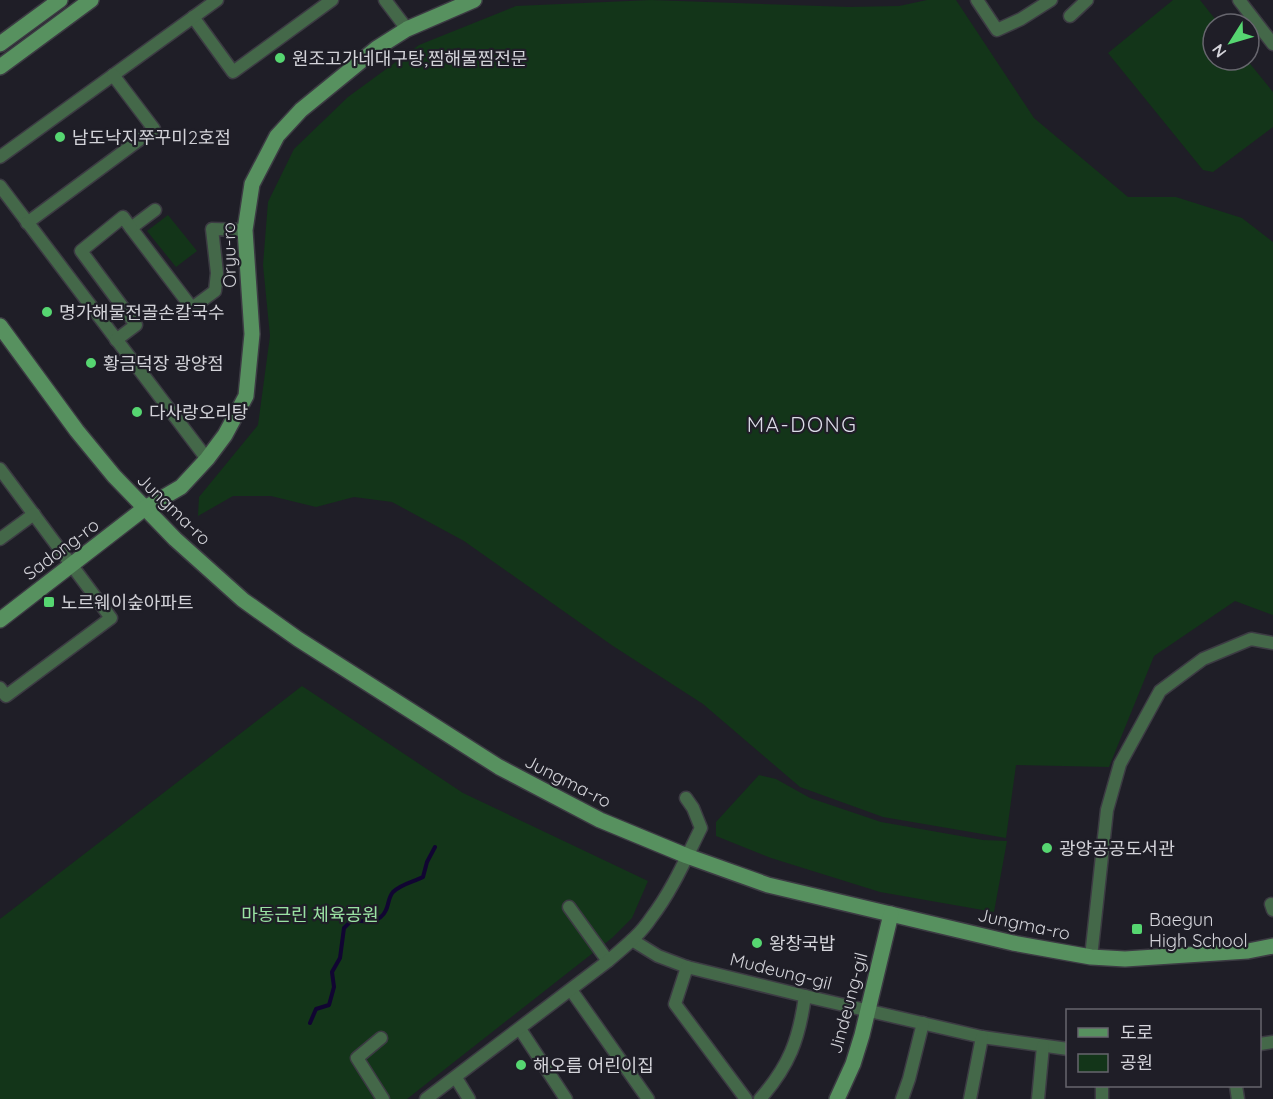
<svg xmlns="http://www.w3.org/2000/svg" width="1273" height="1099" font-family="Quicksand,'Noto Sans KR',sans-serif">
	<rect width="100%" height="100%" fill="#1f1e27"/>
	<!-- green -->
	<g fill="#133519">
		<polygon points="651,0 849,7 899,6 927,0 956,0 1034,118 1128,197 1176,197 1242,218 1273,242 1273,615 1235,601 1154,656 1109,767 1016,765 1006,838 883,817 800,787 703,704 613,646 464,541 392,502 354,497 316,507 271,496 233,496 198,516 199,497 258,425 270,336 263,265 268,202 294,149 348,97 419,45 516,6"/>
		<polygon points="1173,0 1200,0 1219,24 1213,24 1213,60 1247,60 1273,92 1273,127 1213,172 1203,170 1108,53"/>
		<polygon points="168,215 197,251 176,267 147,231"/>
		<polygon points="302,686 463,793 648,881 632,918 612,938 407,1099 0,1099 0,919"/>
		<polygon points="759,775 776,779 810,798 881,822 983,840 1007,841 994,912 880,892 771,858 716,836 716,822"/>
	</g>
	<g fill="none" stroke-linecap="round" stroke-linejoin="round">
		<!-- stream -->
		<path stroke="#110532" stroke-width="4" d="M 310,1023 L 316,1009 L 329,1005 L 334,987 L 332,972 L 340,958 L 344,928 L 352,920 C 364,922 380,924 386,910 C 389,904 388,898 393,892 C 401,884 413,882 423,877 L 427,862 L 435,847"/>
		<!-- street casing -->
		<g stroke="#3c3b43" stroke-width="15">
			<g id="street">
				<polyline points="385,0 407,29"/>
				<polyline points="977,0 997,30 1021,19 1051,0"/>
				<polyline points="1239,0 1273,44"/>
				<polyline points="1070,16 1087,0"/>
				<polyline points="193,17 233,72 332,0"/>
				<polyline points="0,157 217,0"/>
				<polyline points="0,186 207,459"/>
				<polyline points="155,210 131,228 192,308 215,291 217,273 212,229 245,230"/>
				<polyline points="27,223 154,129 113,75"/>
				<polyline points="116,340 136,325 81,251 123,217 131,228"/>
				<polyline points="0,469 111,618 6,696 0,688"/>
				<polyline points="0,539 34,514"/>
				<polyline points="1271,904 1273,910"/>
				<polyline points="569,907 608,961"/>
				<polyline points="632,940 658,956 687,967 805,996 982,1037 1068,1049"/>
				<polyline points="1091,957 1107,810 1120,764 1160,691 1203,659 1251,639 1273,643"/>
				<polyline points="687,967 675,1004 746,1099"/>
				<polyline points="571,990 648,1099"/>
				<polyline points="520,1029 566,1099"/>
				<polyline points="381,1038 357,1058 383,1099"/>
				<polyline points="1260,1044 1273,1042"/>
				<polyline points="456,1078 469,1099"/>
				<polyline points="1236,1086 1238,1099"/>
				<path d="M 426,1099 L 608,961 C 623,948 640,935 651,918 C 672,891 686,858 701,828 L 693,808 L 686,798"/>
				<path d="M 760,1099 C 789,1066 799,1040 805,996"/>
				<polyline points="902,1099 909,1079 923,1023"/>
				<polyline points="970,1099 982,1037"/>
				<polyline points="1038,1099 1043,1046"/>
				<polyline points="1102,1099 1102,1086"/>
			</g>
		</g>
		<!-- secondary casing -->
		<g stroke="#3c3b43" stroke-width="18">
			<g id="secondary">
				<polyline points="0,44 60,0"/>
				<polyline points="0,67 91,0"/>
				<polyline points="0,326 77,431 114,476 175,539 243,600 298,639 499,767 600,820 687,856 768,885 1013,943 1091,957 1125,959 1248,951 1273,946"/>
				<polyline points="0,620 145,508 181,487 207,459 225,435 246,396 252,334 245,230 252,184 277,136 301,110 377,48 407,29 474,0"/>
				<polyline points="837,1099 853,1064 862,1035 891,914"/>
			</g>
		</g>
		<!-- street -->
		<use href="#street" stroke="#446849" stroke-width="12"/>
		<!-- secondary -->
		<use href="#secondary" stroke="#57915f" stroke-width="15"/>
	</g>
	<!-- markers -->
	<g fill="#56d671" stroke="#1f1e27" stroke-width="2">
		<circle cx="280" cy="58" r="6"/>
		<circle cx="60" cy="137" r="6"/>
		<circle cx="47" cy="312" r="6"/>
		<circle cx="91" cy="363" r="6"/>
		<circle cx="137" cy="412" r="6"/>
		<rect x="43" y="596" width="12" height="12" rx="3"/>
		<circle cx="1047" cy="848" r="6"/>
		<rect x="1131" y="923" width="12" height="12" rx="3"/>
		<circle cx="757" cy="943" r="6"/>
		<circle cx="521" cy="1065" r="6"/>
	</g>
	<g text-anchor="middle" dominant-baseline="central" stroke-width="4.5" stroke-linejoin="round" paint-order="stroke">
		<!-- poi labels -->
		<g font-size="18" fill="#d3d3d9" stroke="#1f1e27" text-anchor="start">
			<text x="292" y="58">원조고가네대구탕,찜해물찜전문</text>
			<text x="72" y="137">남도낙지쭈꾸미2호점</text>
			<text x="59" y="312">명가해물전골손칼국수</text>
			<text x="103" y="363">황금덕장 광양점</text>
			<text x="149" y="412">다사랑오리탕</text>
			<text x="61" y="602">노르웨이숲아파트</text>
			<text x="1059" y="848">광양공공도서관</text>
			<text x="1149" y="919">Baegun<tspan x="1149" dy="21">High School</tspan></text>
			<text x="769" y="943">왕창국밥</text>
			<text x="533" y="1065">해오름 어린이집</text>
		</g>
		<!-- street labels -->
		<g font-size="18" fill="#d3d3d9" stroke="#1f1e27">
			<text transform="translate(229 255) rotate(-91)">Oryu-ro</text>
			<text transform="translate(174 509) rotate(44)">Jungma-ro</text>
			<text transform="translate(61 549) rotate(-37)">Sadong-ro</text>
			<text transform="translate(568 781) rotate(27)">Jungma-ro</text>
			<text transform="translate(1024 924) rotate(12)">Jungma-ro</text>
			<text transform="translate(781 971) rotate(14)">Mudeung-gil</text>
			<text transform="translate(848 1003) rotate(-75)">Jindeung-gil</text>
		</g>
		<!-- park labels -->
		<g font-size="18" fill="#9ae2a3" stroke="#1f1e27">
			<text x="310" y="914">마동근린 체육공원</text>
		</g>
		<!-- quarter labels -->
		<g font-size="21" letter-spacing="1.5" fill="#dcdce8" stroke="#1f1e27">
			<text x="802" y="424">MA-DONG</text>
		</g>
	</g>
	<!-- legend -->
	<rect x="1066" y="1009" width="195" height="78" fill="#1f1e27" stroke="#67666e" stroke-width="1.5"/>
	<rect x="1078" y="1028" width="30" height="9" fill="#57915f" stroke="#67666e" stroke-width="1.5"/>
	<text x="1120" y="1039" font-size="18" fill="#d3d3d9">도로</text>
	<rect x="1078" y="1054" width="30" height="18" fill="#133519" stroke="#67666e" stroke-width="1.5"/>
	<text x="1120" y="1069" font-size="18" fill="#d3d3d9">공원</text>
	<!-- north arrow -->
	<g transform="translate(1231 42) rotate(233)"><circle r="28" fill="#1f1e27" stroke="#67666e" stroke-width="1.5"/>
	<path d="M0-4.5L10 22L0 15L-10 22Z" fill="#56d671"/>
	<text y="-9" font-size="16" font-weight="bold" text-anchor="middle" fill="#d3d3d9">N</text>
	</g>
</svg>
